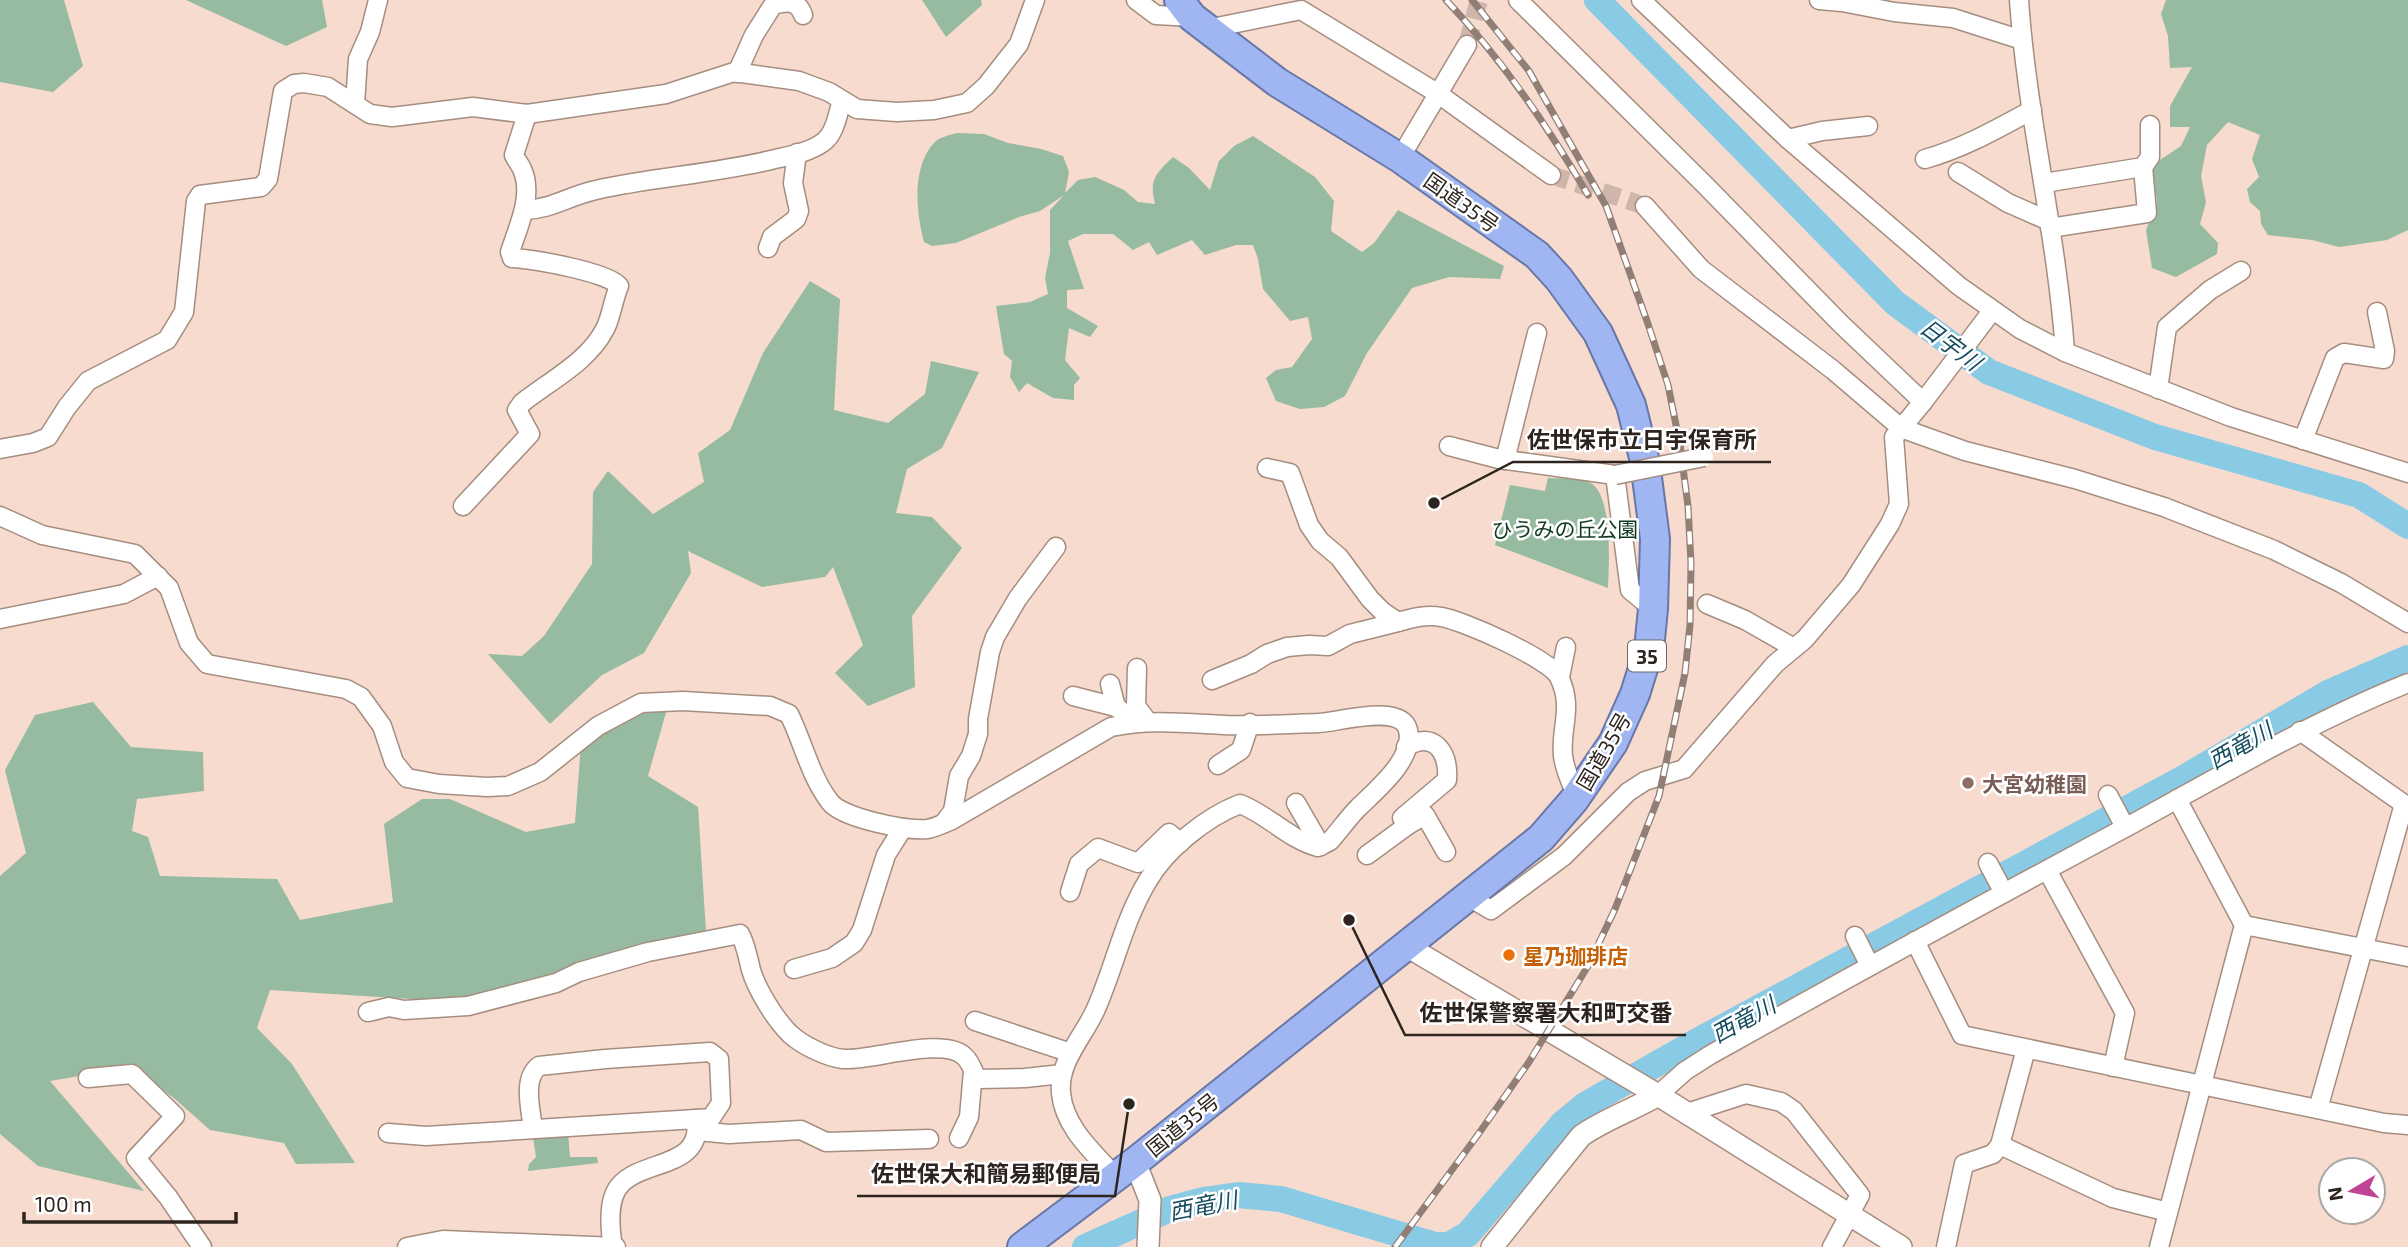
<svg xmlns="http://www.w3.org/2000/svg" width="2408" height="1247" font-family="'Exo 2','Noto Sans JP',sans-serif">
	<rect width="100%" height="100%" fill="#f6dbce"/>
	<!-- green -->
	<g fill="#96bba0">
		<polygon points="0,0 64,0 83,66 53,92 0,82"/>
		<polygon points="186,0 322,0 327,27 286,46"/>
		<polygon points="922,0 981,0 982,5 946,37"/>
		<polygon points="2166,0 2408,0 2408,230 2387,240 2339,247 2312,240 2268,235 2261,224 2260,211 2250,202 2247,189 2259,177 2252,159 2260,135 2228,122 2207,145 2201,176 2206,202 2200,224 2218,243 2217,254 2176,277 2152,268 2146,230 2157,202 2152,171 2157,162 2181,146 2190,127 2170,127 2170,106 2192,67 2170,68 2168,36 2161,14"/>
		<path d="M 957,133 L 984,134 L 1008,143 L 1041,149 L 1063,156 L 1069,172 L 1065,193 L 1078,180 L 1095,177 L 1124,190 L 1138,202 L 1155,204 C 1149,180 1155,174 1173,157 L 1189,168 L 1210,190 L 1219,161 L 1234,146 L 1253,136 L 1315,177 L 1334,201 L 1331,231 L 1362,252 L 1374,243 L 1398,210 L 1504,266 L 1500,279 L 1449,277 L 1412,288 L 1367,353 L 1345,396 L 1324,407 L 1300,409 L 1276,401 L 1266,378 L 1276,370 L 1292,367 L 1312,339 L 1308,317 L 1290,321 L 1263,289 L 1258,259 L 1253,245 L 1236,245 L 1205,255 L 1192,240 L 1157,255 L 1149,242 L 1133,250 L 1113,234 L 1083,234 L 1068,241 L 1084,289 L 1067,290 L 1067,308 L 1098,326 L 1090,337 L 1069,328 L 1065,360 L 1080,378 L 1074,385 L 1074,400 L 1053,398 L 1027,383 L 1019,392 L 1010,377 L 1012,361 L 1004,354 L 996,306 L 1030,302 L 1048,294 L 1045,278 L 1050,253 L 1050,210 L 1064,195 L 1040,211 L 1019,217 L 956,243 L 932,246 L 924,242 C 916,212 911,165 936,141 C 941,137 950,135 957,133 Z"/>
		<polygon points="810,281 840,299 834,410 888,423 925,394 931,361 979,372 942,448 907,469 896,513 932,517 962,548 912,616 915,687 868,706 835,673 863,645 833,567 825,577 762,587 688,551 691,573 644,653 602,675 550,724 488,654 522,656 544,636 592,564 593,492 608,471 653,514 704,482 698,453 730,430 763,353"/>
		<path d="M 1548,478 C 1560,479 1581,476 1591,483 C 1613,497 1609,564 1608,588 L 1495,545 L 1510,485 L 1545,491 Z"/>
		<polygon points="651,701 667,709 648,776 698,807 706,932 600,964 521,982 489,1004 270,990 257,1028 292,1064 355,1163 296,1164 284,1143 210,1130 175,1099 133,1067 50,1081 144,1191 38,1166 0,1134 0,876 26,853 5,770 35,715 93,702 131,747 203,752 204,791 137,799 132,831 148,837 160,876 277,879 300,920 393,902 384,824 422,799 450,799 526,832 575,823 581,744"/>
		<polygon points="568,1133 570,1157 597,1157 598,1163 528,1171 529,1164 536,1157 533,1137"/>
	</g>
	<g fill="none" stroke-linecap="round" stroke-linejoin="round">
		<!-- river -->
		<g stroke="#89cae5" stroke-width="26">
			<polyline points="1597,0 1895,303 1989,372 2155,437 2359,495 2408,526"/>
			<polyline points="1085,1247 1170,1209 1203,1200 1238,1195 1281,1199 1435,1245 1449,1245 1468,1234 1563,1123 1585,1105 1690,1045 2182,779 2328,693 2408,658"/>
		</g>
		<!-- minor-tunnel -->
		<g stroke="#ceb6ab" stroke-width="18" stroke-dasharray="18 9" stroke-linecap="butt">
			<polyline points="1467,45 1479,0"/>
			<polyline points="1551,175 1645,206"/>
		</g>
		<!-- minor casing -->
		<g stroke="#a58d80" stroke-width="21">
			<g id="minor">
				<polyline points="1136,0 1156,15 1192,17"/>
				<polyline points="1641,0 1788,139 1959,286 2020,329 2065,352 2231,417 2408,473"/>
				<polyline points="1819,0 1842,2 1894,12 1953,18 2022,40"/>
				<path d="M 2019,0 C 2027,118 2057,234 2065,352"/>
				<polyline points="1207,29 1301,10 1437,93 1551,175"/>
				<path d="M 737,73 L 754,35 L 773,5 C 787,1 798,0 803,15"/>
				<polyline points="355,104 358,59 370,32 378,0"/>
				<polyline points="1788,139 1822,131 1868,126"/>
				<polyline points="1400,158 1467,45"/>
				<path d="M 1925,159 C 1964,148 1997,129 2032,110"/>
				<polyline points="1958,172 2008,203 2049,221"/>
				<polyline points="2044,183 2143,167 2150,157 2150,125"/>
				<polyline points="1645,206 1701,269 1833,370 1901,428 1965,451 2075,479 2164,507 2274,550 2341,583 2408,623"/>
				<path d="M 524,210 C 553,209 568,196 596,190 C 654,177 713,174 771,160 C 788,156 808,153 822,143 C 835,135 838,113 842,100"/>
				<polyline points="2050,228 2147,213 2143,167"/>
				<polyline points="768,248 772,237 796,219 799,211 793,183 797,153"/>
				<polyline points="2158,389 2167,327 2210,290 2241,271"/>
				<polyline points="1923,402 1992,311"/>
				<polyline points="2303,440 2335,358 2344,353 2384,359 2385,351 2377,312"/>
				<polyline points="1449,446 1499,459 1615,475 1630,590 1653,609"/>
				<polyline points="0,449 33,443 48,437 67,407 88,381 167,340 184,312 196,201 200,195 261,187 268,179 283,91 294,84 304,83 328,87 370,114 392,117 473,107 527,114 666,94 734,72 799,81 829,92 857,109 897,112 934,110 967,103 986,86 1019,44 1035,0"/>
				<polyline points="1505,460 1537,333"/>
				<path d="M 1267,468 L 1290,473 L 1309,525 L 1320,541 L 1339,557 L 1370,599 L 1383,612 L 1398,622 C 1412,618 1427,614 1441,617 C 1462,620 1550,659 1559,677 C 1574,707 1560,728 1563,756 C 1565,771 1571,783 1577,797"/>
				<path d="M 463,506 L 530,434 L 517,410 L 522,403 C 551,380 588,362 605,329 C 611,318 613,300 619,286 C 608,272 533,259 512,258 L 510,252 C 518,227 534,195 522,169 C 520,164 516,160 514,155 L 527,114"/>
				<path d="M 0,516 L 42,535 L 135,554 L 169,588 L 189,643 L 207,664 L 346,689 L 361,697 L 382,726 L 394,762 L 407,778 L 439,784 L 487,787 L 508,786 L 540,772 L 598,726 L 641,703 L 683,701 L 770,706 L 789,714 C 803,742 810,776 830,802 C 842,818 906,831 927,829 C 935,828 944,823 952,820 L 1111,727 C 1148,719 1185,723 1223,725 C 1255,726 1287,724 1319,723 C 1339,722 1401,703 1408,730 C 1415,759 1376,790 1358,808 C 1348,818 1340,830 1330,841 L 1318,847 C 1288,839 1269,815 1240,804 C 1206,817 1165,850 1147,882 C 1123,922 1114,969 1095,1011 C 1083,1037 1058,1062 1061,1093 C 1064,1127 1093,1152 1115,1176"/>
				<polyline points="1707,604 1745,620 1794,648"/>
				<polyline points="0,619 124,594 158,576"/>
				<polyline points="1137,668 1136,706 1148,722"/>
				<polyline points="1560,677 1566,647"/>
				<polyline points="1212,680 1251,664 1267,654 1287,647 1309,645 1328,646 1350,634 1398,622"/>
				<polyline points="1110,684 1116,707"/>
				<polyline points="1073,696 1116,707 1136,722"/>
				<polyline points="2300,731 2408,807"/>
				<polyline points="1218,765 1241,750 1250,723"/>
				<polyline points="2108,795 2125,827"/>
				<polyline points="1296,803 1321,846"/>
				<polyline points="944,823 953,811 959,776 971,756 978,734 978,719 990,652 995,637 1018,598 1056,547"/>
				<polyline points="1408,825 1425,815 1446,852"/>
				<path d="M 1367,855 L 1408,825 L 1402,818 L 1447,780 C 1449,752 1434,730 1406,747"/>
				<polyline points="1988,863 2004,893"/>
				<polyline points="2047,870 2125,1013 2113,1067"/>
				<polyline points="1070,892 1079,864 1098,848 1138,863 1169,833 1180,843"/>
				<polyline points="1467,896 1491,910 1564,856 1628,792 1645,781 1684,769 1775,664 1805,639 1851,585 1890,524 1899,504 1894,437 1923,402 1841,324 1704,184 1518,0"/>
				<polyline points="2244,925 2408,957"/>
				<polyline points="1855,936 1870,966"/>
				<polyline points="1915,941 1962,1035 2384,1123 2408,1125"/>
				<polyline points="794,969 832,958 854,943 862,930 886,855 903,828"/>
				<path d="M 368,1012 L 389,1007 L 404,1010 L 468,1006 L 556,983 L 579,972 L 648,952 L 740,934 C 746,945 748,958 751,970 C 757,990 775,1019 790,1034 C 802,1045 826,1057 843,1059 C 871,1061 943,1036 964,1056 C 970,1061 974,1072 977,1079 L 1025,1078 L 1062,1074"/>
				<polyline points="975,1021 1071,1053"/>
				<polyline points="88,1078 132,1074 175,1116 136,1158 168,1197 202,1247"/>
				<path d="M 1658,1095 L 1685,1071 L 1710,1055 C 1851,976 1992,899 2134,823 C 2224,774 2313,721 2408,683"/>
				<polyline points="2318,1109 2404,804"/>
				<polyline points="1687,1113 1746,1094 1781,1102 1794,1111 1860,1195 1832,1247"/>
				<path d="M 533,1129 C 531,1110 522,1079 539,1066 L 605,1059 L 710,1052 L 719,1059 L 721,1103 L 711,1118 L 696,1119"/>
				<polyline points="698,1131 729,1134 801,1130 826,1142 929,1139"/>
				<path d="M 388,1133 L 426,1136 L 696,1119 C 704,1168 645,1159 621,1184 C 607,1198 610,1229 613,1247"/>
				<polyline points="959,1138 969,1117 973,1071"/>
				<polyline points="2000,1145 2113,1198 2168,1212"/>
				<polyline points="407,1247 443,1240 616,1247"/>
				<polyline points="1946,1247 1964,1164 1993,1154 2000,1145 2026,1049"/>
				<polyline points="2159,1247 2244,925 2177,799"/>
			</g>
		</g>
		<!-- tertiary casing -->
		<g stroke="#a58d80" stroke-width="24">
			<g id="tertiary">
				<polyline points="1405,945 1658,1095 1901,1247"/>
				<polyline points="1135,1162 1150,1200 1148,1247"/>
				<path d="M 1492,1247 L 1581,1136 C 1605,1119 1633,1110 1658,1095"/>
			</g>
		</g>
		<!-- trunk casing -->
		<g stroke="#6877a6" stroke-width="32">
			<polyline id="trunk" points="1022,1247 1135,1162 1541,838 1574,800 1613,743 1635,694 1649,649 1653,609 1655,539 1645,462 1631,405 1598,333 1559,279 1537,255 1400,158 1277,82 1192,17 1179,0"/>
		</g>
		<!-- minor -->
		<use href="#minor" stroke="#fff" stroke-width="18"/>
		<!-- tertiary -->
		<use href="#tertiary" stroke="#fff" stroke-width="21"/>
		<!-- trunk -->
		<use href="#trunk" stroke="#9fb6f2" stroke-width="28"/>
		<!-- rail casing -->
		<g stroke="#917f76" stroke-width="7">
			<g id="rail">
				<path d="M 1446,0 C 1502,59 1547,125 1588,195"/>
				<polyline points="1395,1247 1477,1136 1529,1062 1588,966 1615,909 1659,796 1685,673 1690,625 1691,563 1688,506 1680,445 1668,385 1648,324 1606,206 1529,71 1472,0"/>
			</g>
		</g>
		<!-- rail -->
		<use href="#rail" stroke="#fff" stroke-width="4.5" stroke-dasharray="13" stroke-linecap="butt"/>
		<!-- minor-bridge casing -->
		<g stroke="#a58d80" stroke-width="21" stroke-linecap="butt">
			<polyline id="minor-bridge" points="1615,475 1704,457"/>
		</g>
		<!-- minor-bridge -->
		<use href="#minor-bridge" stroke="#fff" stroke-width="18"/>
	</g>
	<!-- markers -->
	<circle fill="#8d6e63" stroke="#fff" stroke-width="2.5" cx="1968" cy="783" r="7"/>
	<circle fill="#e8710a" stroke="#fff" stroke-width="2.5" cx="1509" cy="955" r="7"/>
	<g text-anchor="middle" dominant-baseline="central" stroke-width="5" stroke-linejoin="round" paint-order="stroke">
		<!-- shield labels -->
		<rect fill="#fff" stroke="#6d6662" stroke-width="2" x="1628" y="640.5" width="38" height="31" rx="5"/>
		<g font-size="19" font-weight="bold" fill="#2e241f">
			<text x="1647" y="656">35</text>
		</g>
		<!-- street labels -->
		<g font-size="21" fill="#2e241f" stroke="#fff">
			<text transform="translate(1462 202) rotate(35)">国道35号</text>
			<text transform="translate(1603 751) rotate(-60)">国道35号</text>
			<text transform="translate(1182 1124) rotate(-39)">国道35号</text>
		</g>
		<!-- park labels -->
		<g font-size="21" fill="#113a21" stroke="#fff">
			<text x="1565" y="528">ひうみの丘公園</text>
		</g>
		<!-- education labels -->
		<g font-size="21" font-weight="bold" fill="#785e54" stroke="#fff" text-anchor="start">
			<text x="1982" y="783">大宮幼稚園</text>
		</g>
		<!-- food labels -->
		<g font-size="21" font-weight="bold" fill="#c56008" stroke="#fff" text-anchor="start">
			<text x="1523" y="955">星乃珈琲店</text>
		</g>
		<!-- water labels -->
		<g font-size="23" font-style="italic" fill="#174d60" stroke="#fff">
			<text transform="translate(1951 344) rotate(37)">日宇川</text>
			<text transform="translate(2240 745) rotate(-30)">西竜川</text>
			<text transform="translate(1743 1019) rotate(-29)">西竜川</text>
			<text transform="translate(1203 1205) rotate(-11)">西竜川</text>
		</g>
	</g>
	<!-- callouts -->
	<path fill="none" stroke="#2e241f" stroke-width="2.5" d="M1434 503L1513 462H1771M1349 920L1405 1035H1686M1129 1104L1115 1196H857"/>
	<g fill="#2e241f" stroke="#fff" stroke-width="2.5">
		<circle cx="1434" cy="503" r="7"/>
		<circle cx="1349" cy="920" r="7"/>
		<circle cx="1129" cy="1104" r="7"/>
	</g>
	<g font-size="23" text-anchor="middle" font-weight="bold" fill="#2e241f" stroke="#fff" stroke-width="5" stroke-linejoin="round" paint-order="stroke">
		<text x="1642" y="448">佐世保市立日宇保育所</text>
		<text x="1546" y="1021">佐世保警察署大和町交番</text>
		<text x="986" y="1182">佐世保大和簡易郵便局</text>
	</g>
	<!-- north arrow -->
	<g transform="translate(2352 1191) rotate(260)"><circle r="33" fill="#ffffff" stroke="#aba7a5" stroke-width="2"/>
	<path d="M0-5L12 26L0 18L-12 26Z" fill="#bf4496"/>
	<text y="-10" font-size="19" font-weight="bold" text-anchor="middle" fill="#2e241f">N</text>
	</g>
	<!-- scale -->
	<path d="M24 1212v10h212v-10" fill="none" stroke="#2e241f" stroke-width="3.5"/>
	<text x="35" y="1212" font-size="21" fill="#2e241f" stroke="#ffffff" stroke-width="5" paint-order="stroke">100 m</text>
</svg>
